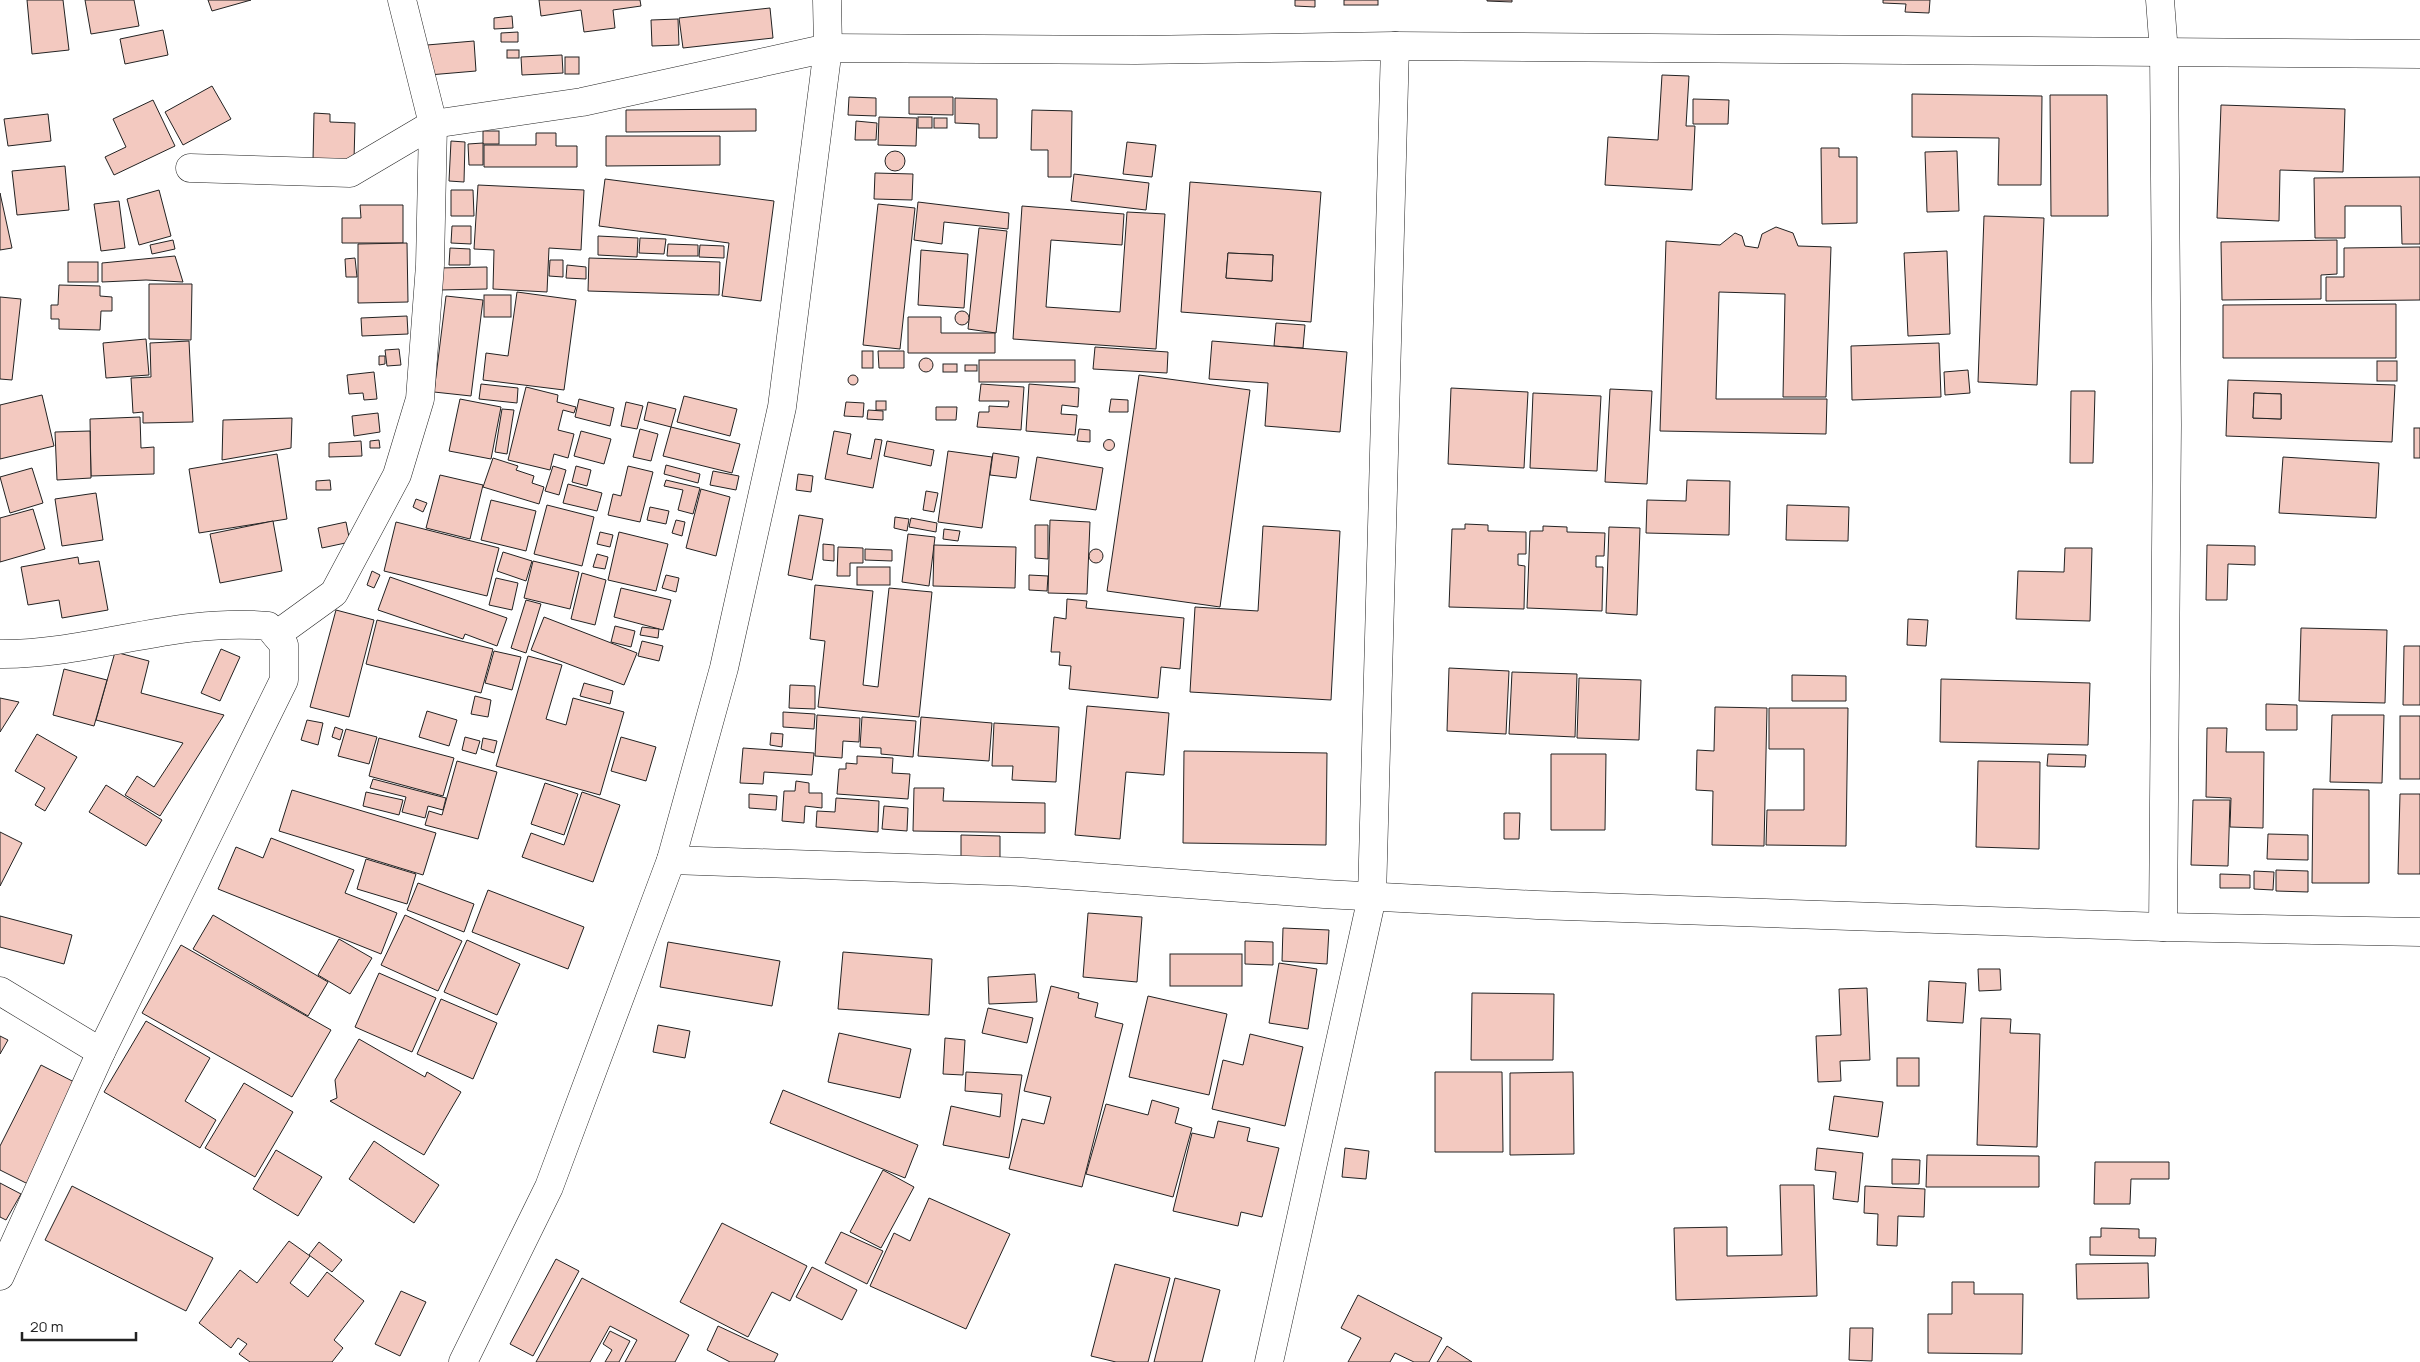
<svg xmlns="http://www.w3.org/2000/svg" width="2420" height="1362" font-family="Manrope,sans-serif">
	<rect width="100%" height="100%" fill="#fff"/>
	<!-- building -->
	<g fill="#f3c9c0" stroke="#222" fill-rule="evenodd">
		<polygon points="27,0 63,0 69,50 32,54"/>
		<polygon points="85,0 134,0 139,26 91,34"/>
		<polygon points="208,0 251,0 212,11"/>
		<polygon points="539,0 640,0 641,6 613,10 615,28 584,32 581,10 541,16"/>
		<polygon points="1295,0 1315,0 1315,7 1295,6"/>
		<rect x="1344" y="0" width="34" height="5"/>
		<polygon points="1487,0 1512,0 1512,2 1487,1"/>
		<polygon points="1883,0 1930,0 1929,13 1905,12 1906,4 1883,3"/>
		<polygon points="770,8 773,38 683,48 679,18"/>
		<polygon points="512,16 513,28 494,29 494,18"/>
		<polygon points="678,19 679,45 652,46 651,20"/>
		<polygon points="163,30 168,55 125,64 120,39"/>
		<polygon points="518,32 518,42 501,42 501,33"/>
		<polygon points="474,41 476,71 429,75 427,45"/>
		<rect x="507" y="50" width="12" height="8"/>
		<polygon points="562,55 563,73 522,75 521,57"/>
		<rect x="565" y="57" width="14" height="17"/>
		<polygon points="1662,75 1689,76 1686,126 1695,126 1692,190 1605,185 1608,137 1658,140"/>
		<polygon points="212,86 231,119 183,145 165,112"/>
		<polygon points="1912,94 2042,96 2041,185 1998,185 1999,138 1912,137"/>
		<polygon points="2050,95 2107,95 2108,216 2051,216"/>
		<polygon points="849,97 876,98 876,116 848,115"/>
		<polygon points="909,97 953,97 953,115 909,114"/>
		<polygon points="955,98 997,99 997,138 979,138 979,124 955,123"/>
		<polygon points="1693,99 1729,100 1728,124 1693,124"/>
		<polygon points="153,100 175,146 114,175 105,157 126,147 113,119"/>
		<polygon points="2221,105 2345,109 2343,172 2280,170 2279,221 2217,218"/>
		<polygon points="756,109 756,131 626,132 626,110"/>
		<polygon points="1032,110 1072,111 1071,177 1048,177 1048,150 1031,150"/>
		<polygon points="314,113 330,114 330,122 355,123 354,160 313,160"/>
		<polygon points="48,114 51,141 8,146 4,119"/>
		<polygon points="879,117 917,118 916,146 878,145"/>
		<rect x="918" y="117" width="14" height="11"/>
		<rect x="934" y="118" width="13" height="10"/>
		<polygon points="856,121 877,123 876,140 855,140"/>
		<rect x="483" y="131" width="16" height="13"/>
		<polygon points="536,133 556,133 556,146 577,146 577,167 484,167 484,145 536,145"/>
		<polygon points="606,136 720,136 720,165 606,166"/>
		<polygon points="451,141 465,142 464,182 449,181"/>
		<polygon points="1127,142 1156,145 1152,177 1123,174"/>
		<polygon points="483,143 483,165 469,165 468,144"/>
		<polygon points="1821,148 1839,148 1839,157 1857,157 1857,223 1822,224"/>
		<circle cx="895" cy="161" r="10"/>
		<polygon points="1957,151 1959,211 1927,212 1925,152"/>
		<polygon points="65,166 69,210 17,215 12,171"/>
		<polygon points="875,173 913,174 912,200 874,199"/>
		<polygon points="1074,174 1149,183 1146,210 1071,201"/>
		<polygon points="2420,177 2420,244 2402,244 2401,206 2345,206 2345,238 2315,238 2314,178"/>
		<polygon points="605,179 774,201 761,301 722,296 729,243 599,226"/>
		<path d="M 1190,182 L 1321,192 L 1311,322 L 1181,312 ZM 1228,253 L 1273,255 L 1272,281 L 1226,278 Z"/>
		<polygon points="478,185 584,190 581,250 549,248 547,292 493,289 494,250 474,249"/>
		<polygon points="159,190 171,236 139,245 127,199"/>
		<polygon points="451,190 473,190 474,216 451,216"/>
		<polygon points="0,193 12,248 0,250"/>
		<polygon points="119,201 125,248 101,251 94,204"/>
		<polygon points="918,202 1009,213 1008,229 944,222 942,244 914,240"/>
		<polygon points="878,204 915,208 900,349 863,345"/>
		<polygon points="360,205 403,205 403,243 342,243 342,218 361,218"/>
		<polygon points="1022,206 1124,214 1122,245 1051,240 1046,307 1120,312 1127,212 1165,214 1156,349 1013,339"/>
		<polygon points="1984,216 2044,218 2037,385 1978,382"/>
		<polygon points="452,226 471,226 471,244 451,243"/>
		<polygon points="1776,227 1793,233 1798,246 1831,247 1826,397 1783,397 1785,294 1719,292 1716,399 1827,399 1826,434 1660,431 1666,241 1720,245 1735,233 1742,236 1745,246 1758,248 1762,234"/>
		<polygon points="979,228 1007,231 996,333 968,329"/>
		<polygon points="598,236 638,238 637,257 598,255"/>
		<polygon points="640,238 666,239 664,254 639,253"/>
		<polygon points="173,240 175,249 152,254 150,245"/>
		<polygon points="2337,240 2337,274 2321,275 2321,299 2222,300 2221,242"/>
		<polygon points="407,243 408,302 358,303 358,244"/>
		<polygon points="668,244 698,245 698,256 667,256"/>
		<polygon points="700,245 724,246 724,258 699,257"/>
		<polygon points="2420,247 2420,300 2326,301 2326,277 2344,277 2344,248"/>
		<polygon points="450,248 470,249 470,265 449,265"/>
		<polygon points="921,250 968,254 964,308 918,305"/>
		<polygon points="1947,251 1950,334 1908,336 1904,253"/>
		<polygon points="1228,253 1273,255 1272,281 1226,278"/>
		<polygon points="175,256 183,282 146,280 102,282 102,263"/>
		<polygon points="355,258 357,277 346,277 345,259"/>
		<polygon points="589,258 720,262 719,295 588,291"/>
		<polygon points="550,260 563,260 563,277 549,276"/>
		<rect x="68" y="262" width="30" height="20"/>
		<polygon points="567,265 586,267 586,279 566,278"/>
		<polygon points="487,267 487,289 440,290 439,268"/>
		<polygon points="149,284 192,284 191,340 149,339"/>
		<polygon points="59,285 100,286 100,296 112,297 112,311 101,311 100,330 59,329 59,319 51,319 51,305 58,305"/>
		<polygon points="517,292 576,300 564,390 483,380 486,353 508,356"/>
		<rect x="484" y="295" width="27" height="22"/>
		<polygon points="446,296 483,300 471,396 434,392"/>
		<polygon points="0,297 21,299 12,380 0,379"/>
		<polygon points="2396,304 2396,358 2223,358 2223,305"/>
		<circle cx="962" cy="318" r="7"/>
		<polygon points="407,316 408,334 362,336 361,318"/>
		<polygon points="908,317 941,317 941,333 995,333 995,353 908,353"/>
		<polygon points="1276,323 1305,325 1303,348 1274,346"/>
		<polygon points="146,339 149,375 106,378 103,343"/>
		<polygon points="189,341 193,422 143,423 143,412 133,413 131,378 151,377 150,343"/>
		<polygon points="1212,341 1347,352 1340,432 1265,426 1268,383 1209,379"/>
		<polygon points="1939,343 1941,397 1852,400 1851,346"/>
		<polygon points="1095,347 1168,352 1167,373 1093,369"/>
		<polygon points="399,349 401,365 387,366 385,350"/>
		<rect x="862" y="351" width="11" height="17"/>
		<polygon points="878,351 904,351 904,368 879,368"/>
		<polygon points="379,356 385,356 385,364 379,365"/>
		<circle cx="926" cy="365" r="7"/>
		<rect x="979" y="360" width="96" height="22"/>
		<rect x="2377" y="361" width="20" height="20"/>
		<rect x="943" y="364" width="14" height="8"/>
		<rect x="965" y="365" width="12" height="6"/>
		<polygon points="1968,370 1970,393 1945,395 1944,372"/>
		<polygon points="374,372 377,399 364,400 363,393 349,394 347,375"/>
		<circle cx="853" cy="380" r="5"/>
		<polygon points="1139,375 1250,390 1220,607 1107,591"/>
		<path d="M 2228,380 L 2395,385 L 2392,442 L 2226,436 ZM 2254,393 L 2281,394 L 2281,419 L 2253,418 Z"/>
		<polygon points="481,384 518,388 517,403 479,399"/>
		<polygon points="981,384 1024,387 1021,430 977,427 979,412 989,412 989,406 1008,407 1009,401 979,401"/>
		<polygon points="1029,384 1079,388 1078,407 1062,405 1061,414 1077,415 1075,435 1026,431"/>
		<polygon points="526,387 558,395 557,402 576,407 574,413 563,410 558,430 574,434 568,458 554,454 550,470 508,460"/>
		<polygon points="1451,388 1528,392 1524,468 1448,464"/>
		<polygon points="1610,389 1652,391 1647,484 1605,482"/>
		<polygon points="2071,391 2095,391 2093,463 2070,463"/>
		<polygon points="1533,393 1601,396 1597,471 1530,468"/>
		<polygon points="2254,393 2281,394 2281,419 2253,418"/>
		<polygon points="42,395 54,446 0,459 0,405"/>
		<polygon points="684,396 737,409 730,436 677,422"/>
		<polygon points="460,399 501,407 491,459 449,451"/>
		<polygon points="579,399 614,408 610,426 575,417"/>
		<polygon points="1111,399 1128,400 1128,412 1109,412"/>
		<rect x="876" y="401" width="10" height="9"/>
		<polygon points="626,402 643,406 637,429 621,426"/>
		<polygon points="648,402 676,409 671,427 644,420"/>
		<polygon points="846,402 864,403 863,417 844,416"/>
		<polygon points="936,407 957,407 956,420 936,420"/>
		<polygon points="502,409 514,410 507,454 495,452"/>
		<polygon points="868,410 883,411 883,420 867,419"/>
		<polygon points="378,413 380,432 354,436 352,416"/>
		<polygon points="140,417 141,448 154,447 154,474 91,476 90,419"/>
		<polygon points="292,418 291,448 222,460 223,420"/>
		<polygon points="671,427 740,444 732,473 663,456"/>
		<rect x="2414" y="428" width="6" height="30"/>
		<polygon points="640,429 658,434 651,461 633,457"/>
		<polygon points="1079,429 1090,430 1090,442 1077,441"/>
		<polygon points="90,431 91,478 57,480 55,432"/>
		<polygon points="581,431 611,439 604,464 574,456"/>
		<polygon points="834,431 851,434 847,454 871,459 875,439 882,440 873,488 825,479"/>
		<circle cx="1109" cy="445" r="5.5"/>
		<polygon points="379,440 380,448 370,448 370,441"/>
		<polygon points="361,441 362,456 329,457 329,443"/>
		<polygon points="887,441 934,450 931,466 884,456"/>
		<polygon points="948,451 992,457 982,528 938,522"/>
		<polygon points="993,453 1019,457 1016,478 990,475"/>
		<polygon points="277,454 287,519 199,533 189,469"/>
		<polygon points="1037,457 1103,468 1096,510 1030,500"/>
		<polygon points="2283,457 2379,463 2376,518 2279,513"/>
		<polygon points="493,458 518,466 516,470 534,476 532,483 544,487 539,504 483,487"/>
		<polygon points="666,465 700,474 698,483 664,474"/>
		<polygon points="553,466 566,470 559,495 545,491"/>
		<polygon points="576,466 591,470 587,486 572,482"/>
		<polygon points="628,466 653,472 640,522 608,515 613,494 621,496"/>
		<polygon points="32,468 43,503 10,513 0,477"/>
		<polygon points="713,471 739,476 736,490 710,485"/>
		<polygon points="798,474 813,476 811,492 796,490"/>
		<polygon points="440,475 483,485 470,539 426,528"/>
		<polygon points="330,480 331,490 316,490 316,481"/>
		<polygon points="666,480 700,488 693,514 678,510 683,490 664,486"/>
		<polygon points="1687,480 1730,481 1729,535 1646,533 1647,500 1686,501"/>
		<polygon points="568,484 602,493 597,511 563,503"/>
		<polygon points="701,489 730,497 716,556 686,548"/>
		<polygon points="926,491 938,493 934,512 923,510"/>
		<polygon points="96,493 103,540 62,546 55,499"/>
		<polygon points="416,499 427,503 423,512 413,507"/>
		<polygon points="491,500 536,511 526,551 481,540"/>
		<polygon points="547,505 594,517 582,566 534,554"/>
		<polygon points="1787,505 1849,507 1848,541 1786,540"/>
		<polygon points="650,507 669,511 666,524 647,520"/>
		<polygon points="33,509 45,549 0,562 0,518"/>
		<polygon points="799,515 823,519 812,580 788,575"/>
		<polygon points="895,517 909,519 907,531 894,528"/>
		<polygon points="911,518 937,523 936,532 909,527"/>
		<polygon points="676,520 685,522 682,536 672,533"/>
		<polygon points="1050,520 1090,522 1087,594 1048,593"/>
		<polygon points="273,521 282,571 220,583 210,534"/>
		<polygon points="346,522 350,542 322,548 318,528"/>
		<polygon points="396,522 499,548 487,596 384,571"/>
		<polygon points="1465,524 1488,525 1488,531 1526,532 1526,554 1518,554 1518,565 1525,566 1524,609 1449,607 1452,529 1465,529"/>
		<polygon points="1035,525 1048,525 1048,559 1035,558"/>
		<polygon points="1263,526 1340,531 1331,700 1190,692 1195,607 1258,611"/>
		<polygon points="1543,526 1567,527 1567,532 1605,533 1604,556 1596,556 1596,567 1603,567 1602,611 1527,608 1530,531 1543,531"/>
		<polygon points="1609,527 1640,528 1637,615 1606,613"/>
		<polygon points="944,529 960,531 958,541 943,539"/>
		<polygon points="600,532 613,535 610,547 597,544"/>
		<polygon points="619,532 668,544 656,591 608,580"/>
		<polygon points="908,534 935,537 929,586 902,582"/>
		<polygon points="823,544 834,545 834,561 823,560"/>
		<polygon points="934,545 1016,547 1015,588 933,586"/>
		<polygon points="2207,545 2255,546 2255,565 2228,564 2227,600 2206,600"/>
		<polygon points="838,547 863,548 863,563 850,563 850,576 837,576"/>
		<polygon points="2065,548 2092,548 2090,621 2016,619 2018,571 2064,572"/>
		<polygon points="865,549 892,550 892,561 865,560"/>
		<circle cx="1096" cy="556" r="7"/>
		<polygon points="503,552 532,561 526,581 497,571"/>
		<polygon points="597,554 608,557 605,569 593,567"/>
		<polygon points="78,557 79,564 99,561 108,610 62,618 59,600 28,605 21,567"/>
		<polygon points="533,561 579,572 570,609 524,598"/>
		<rect x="857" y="567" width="33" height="18"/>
		<polygon points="372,571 380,575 374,588 367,585"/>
		<polygon points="582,573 606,580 595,625 571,619"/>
		<polygon points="666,575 679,578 676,592 662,588"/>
		<polygon points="1029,575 1048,576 1047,591 1029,590"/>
		<polygon points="390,577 507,618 497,646 465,634 463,639 378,610"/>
		<polygon points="496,578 518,583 512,610 489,605"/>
		<polygon points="815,585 873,591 863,685 878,687 889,588 932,592 919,717 818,707 825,641 810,639"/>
		<polygon points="621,588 671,600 663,630 614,617"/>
		<polygon points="1067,599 1087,601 1086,608 1184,618 1180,669 1161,667 1158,698 1069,689 1071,666 1059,665 1060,652 1051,652 1054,617 1066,619"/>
		<polygon points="526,600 541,604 526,653 511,648"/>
		<polygon points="336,610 374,620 349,717 310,707"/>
		<polygon points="544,617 637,653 624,685 531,650"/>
		<polygon points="1908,619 1928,620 1926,646 1907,645"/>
		<polygon points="377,620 493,649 481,693 366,664"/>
		<polygon points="615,626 635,631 631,647 611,642"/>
		<polygon points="642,627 659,629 658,638 640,635"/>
		<polygon points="2301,628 2387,630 2385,703 2299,701"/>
		<polygon points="642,641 663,646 659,661 638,656"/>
		<polygon points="2404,646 2420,646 2420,705 2403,705"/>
		<polygon points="221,649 240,657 220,701 201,693"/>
		<polygon points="494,651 521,657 512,690 485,683"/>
		<polygon points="115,652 149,661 141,693 224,715 160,816 125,795 137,776 154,787 183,743 96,720"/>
		<polygon points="528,656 562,665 546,719 566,725 573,698 624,712 600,795 496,766"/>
		<polygon points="1449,668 1509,671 1506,734 1447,731"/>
		<polygon points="64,669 107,680 94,726 53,715"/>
		<polygon points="1512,672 1577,674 1575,737 1509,734"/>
		<polygon points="1792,675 1846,676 1846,701 1792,701"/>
		<polygon points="1579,678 1641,680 1639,740 1577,738"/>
		<polygon points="1941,679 2090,683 2088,745 1940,742"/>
		<polygon points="584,683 613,691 610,704 580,696"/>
		<polygon points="790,685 815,686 815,709 789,708"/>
		<polygon points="475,696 491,700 488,717 471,714"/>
		<polygon points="0,698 19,702 0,732"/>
		<polygon points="2266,704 2297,705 2297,730 2266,730"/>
		<polygon points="1087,706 1169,713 1164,775 1126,772 1120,839 1075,835"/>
		<polygon points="1715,707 1767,708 1764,846 1712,845 1713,791 1696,790 1697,750 1714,751"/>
		<polygon points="1769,708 1848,708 1846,846 1766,845 1767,810 1804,810 1804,749 1769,749"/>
		<polygon points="427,711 457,720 449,746 419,737"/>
		<polygon points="783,712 815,714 814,729 783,727"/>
		<polygon points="817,715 860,718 859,742 843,741 842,758 815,756"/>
		<polygon points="2332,715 2384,715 2382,783 2330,782"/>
		<rect x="2400" y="716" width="20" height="63"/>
		<polygon points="862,717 916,721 913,757 881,754 881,748 860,747"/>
		<polygon points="921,717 992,723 989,761 918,756"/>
		<polygon points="307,720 323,723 318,745 301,740"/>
		<polygon points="994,723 1059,727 1056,782 1012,780 1013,766 992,766"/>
		<polygon points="335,727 343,730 340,740 332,737"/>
		<polygon points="2207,728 2227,728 2226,752 2264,752 2263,828 2230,827 2231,798 2206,797"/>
		<polygon points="346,729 377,737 369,764 338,756"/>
		<polygon points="771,733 783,734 782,747 770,745"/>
		<polygon points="37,734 77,757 45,811 35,805 45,788 15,771"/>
		<polygon points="465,737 480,741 476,754 462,750"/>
		<polygon points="621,737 656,747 646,781 611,771"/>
		<polygon points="379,738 454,758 443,796 369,776"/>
		<polygon points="483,738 497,741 494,753 481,749"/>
		<polygon points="743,748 814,753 812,775 764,772 763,784 740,783"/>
		<polygon points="1184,751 1327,753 1326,845 1183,843"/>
		<polygon points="1551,754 1606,754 1605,830 1551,830"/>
		<polygon points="2048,754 2086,755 2085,767 2047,766"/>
		<polygon points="857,756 893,758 892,773 910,774 908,799 837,794 839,769 846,769 846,763 857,764"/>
		<polygon points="457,761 497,772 478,839 425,825 429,811 442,815"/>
		<polygon points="1978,761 2040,762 2039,849 1976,847"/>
		<polygon points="373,779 446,798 443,810 428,806 425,818 402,812 406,797 370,788"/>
		<polygon points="796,781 809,783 809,793 822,793 822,808 805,806 804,823 782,821 784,791 795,791"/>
		<polygon points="545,783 578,794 564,835 531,824"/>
		<polygon points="106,785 162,820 146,846 89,812"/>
		<polygon points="914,788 944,788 943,801 1045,803 1045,833 913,831"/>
		<polygon points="2313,789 2369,790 2369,883 2312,883"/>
		<polygon points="292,790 436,833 423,875 279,831"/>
		<polygon points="366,792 403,800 399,815 363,806"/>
		<polygon points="582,792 620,805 593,882 522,857 531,833 564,845"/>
		<polygon points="749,794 777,796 776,810 749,808"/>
		<polygon points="2400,794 2420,794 2420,874 2398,874"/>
		<polygon points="836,798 879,801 878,832 816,827 817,811 835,812"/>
		<polygon points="2193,800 2230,800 2228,866 2191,865"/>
		<polygon points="884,806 908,808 907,831 882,829"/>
		<polygon points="1504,813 1520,813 1519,839 1504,839"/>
		<polygon points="0,832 22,843 0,886"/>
		<polygon points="2268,834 2308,835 2308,860 2267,859"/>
		<polygon points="961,835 1000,836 1000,865 961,865"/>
		<polygon points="271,838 354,870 345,893 397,913 381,954 218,889 236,847 263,858"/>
		<polygon points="366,859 416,874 407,904 357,889"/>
		<polygon points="2276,870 2308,871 2308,892 2276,891"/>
		<polygon points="2254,871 2274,872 2273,890 2254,889"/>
		<polygon points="2220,874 2250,875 2250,888 2220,888"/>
		<polygon points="418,883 474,904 464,932 407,910"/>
		<polygon points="488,890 584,927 568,969 472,932"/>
		<polygon points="1088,913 1142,917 1137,982 1083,977"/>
		<polygon points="213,915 328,982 308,1016 193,949"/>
		<polygon points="405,915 462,941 438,991 381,965"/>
		<polygon points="0,916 72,935 64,964 0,947"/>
		<polygon points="1283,928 1329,930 1327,964 1282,961"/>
		<polygon points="339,939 372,958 350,994 318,975"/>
		<polygon points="467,940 520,964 497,1015 444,992"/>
		<polygon points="1245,941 1273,942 1273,965 1245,964"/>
		<polygon points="668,942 780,961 772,1006 660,987"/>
		<polygon points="181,945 331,1030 292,1097 142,1013"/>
		<polygon points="843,952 932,959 929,1015 838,1009"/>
		<rect x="1170" y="954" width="72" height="32"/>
		<polygon points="1279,963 1317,969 1308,1029 1269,1023"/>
		<polygon points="1978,969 2000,969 2001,990 1979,991"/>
		<polygon points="379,973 436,998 412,1052 355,1027"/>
		<polygon points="1035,974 1037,1002 989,1004 988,977"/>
		<polygon points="1929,981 1966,983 1963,1023 1927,1021"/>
		<polygon points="1051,986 1079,993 1078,998 1098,1003 1095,1017 1123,1024 1082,1187 1009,1169 1022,1119 1044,1124 1051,1097 1024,1091"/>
		<polygon points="1867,988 1870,1060 1840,1061 1841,1081 1818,1082 1816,1036 1841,1035 1839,989"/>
		<polygon points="1472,993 1554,994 1553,1060 1471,1060"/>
		<polygon points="1148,996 1227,1014 1209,1095 1129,1077"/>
		<polygon points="441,999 497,1023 473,1079 417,1054"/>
		<polygon points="988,1008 1033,1018 1027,1043 982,1033"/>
		<polygon points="1981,1018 2011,1019 2010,1033 2040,1034 2037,1147 1977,1145"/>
		<polygon points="146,1021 210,1058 185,1101 216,1120 200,1148 104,1092"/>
		<polygon points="658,1025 690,1031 685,1058 653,1052"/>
		<polygon points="839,1033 911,1049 900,1098 828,1082"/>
		<polygon points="1250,1034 1303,1047 1285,1126 1212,1109 1223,1060 1243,1065"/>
		<polygon points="0,1036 8,1040 0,1054"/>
		<polygon points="945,1038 965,1040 963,1075 943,1074"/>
		<polygon points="359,1039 425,1077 427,1072 461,1092 424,1155 330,1101 337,1098 335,1080"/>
		<rect x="1897" y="1058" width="22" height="28"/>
		<polygon points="41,1065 78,1084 28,1184 0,1170 0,1146"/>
		<polygon points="966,1072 1022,1075 1009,1158 943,1145 951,1106 1000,1117 1002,1094 965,1091"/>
		<polygon points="1435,1072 1502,1072 1503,1152 1435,1152"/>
		<polygon points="1573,1072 1574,1154 1510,1155 1510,1073"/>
		<polygon points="244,1083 293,1112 255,1177 205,1148"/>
		<polygon points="783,1090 918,1145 905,1178 770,1123"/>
		<polygon points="1834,1096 1883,1102 1878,1137 1829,1130"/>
		<polygon points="1152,1100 1179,1108 1175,1123 1192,1128 1173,1197 1086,1174 1106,1104 1148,1115"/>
		<polygon points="1218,1121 1250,1128 1247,1141 1279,1148 1262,1217 1241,1212 1238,1226 1173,1211 1192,1133 1214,1138"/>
		<polygon points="374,1141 439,1185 414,1223 349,1179"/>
		<polygon points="1345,1148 1369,1151 1366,1179 1342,1177"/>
		<polygon points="1817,1148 1863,1153 1858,1202 1833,1199 1836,1172 1815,1170"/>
		<polygon points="276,1150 322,1177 298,1216 253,1189"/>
		<polygon points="1927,1155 2039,1156 2039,1187 1926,1187"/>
		<polygon points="1892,1159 1920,1160 1919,1184 1892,1184"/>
		<polygon points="2095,1162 2169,1162 2169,1179 2131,1179 2130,1204 2094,1204"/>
		<polygon points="883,1170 914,1187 881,1248 850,1232"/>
		<polygon points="0,1183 21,1194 6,1220 0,1217"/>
		<polygon points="1780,1185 1814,1185 1817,1296 1676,1300 1674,1228 1727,1227 1727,1256 1782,1255"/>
		<polygon points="72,1186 213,1258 186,1311 45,1240"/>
		<polygon points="1865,1186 1925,1189 1924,1217 1898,1216 1897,1246 1877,1245 1878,1214 1864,1213"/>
		<polygon points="929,1198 1010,1234 966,1329 870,1286 894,1233 910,1241"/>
		<polygon points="722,1223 807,1266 790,1301 772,1292 748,1337 680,1302"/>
		<polygon points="2101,1228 2139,1229 2139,1238 2156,1238 2155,1256 2090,1255 2090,1237 2101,1237"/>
		<polygon points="841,1232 883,1251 867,1284 825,1263"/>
		<polygon points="289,1241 310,1256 290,1283 308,1297 327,1272 364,1301 334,1340 343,1348 332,1362 250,1362 239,1354 247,1344 238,1338 231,1348 199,1323 240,1270 257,1283"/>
		<polygon points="319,1242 342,1260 332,1272 309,1255"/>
		<polygon points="556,1259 579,1271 533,1356 510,1344"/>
		<polygon points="2148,1263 2149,1298 2077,1299 2076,1264"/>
		<polygon points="1115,1264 1170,1278 1148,1362 1116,1362 1091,1356"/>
		<polygon points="812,1267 857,1290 842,1320 796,1297"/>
		<polygon points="582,1278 689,1335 675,1362 625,1362 637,1340 610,1326 590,1362 536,1362"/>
		<polygon points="1175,1278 1220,1290 1202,1362 1154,1362"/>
		<polygon points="1952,1282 1974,1282 1974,1294 2023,1294 2022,1354 1928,1353 1928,1314 1952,1314"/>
		<polygon points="401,1291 426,1302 400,1356 375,1344"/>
		<polygon points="1358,1295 1442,1338 1429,1362 1414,1362 1395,1353 1390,1362 1348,1362 1361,1338 1341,1328"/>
		<polygon points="718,1326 778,1354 774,1362 730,1362 707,1350"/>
		<polygon points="1850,1328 1873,1328 1872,1361 1849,1360"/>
		<polygon points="610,1331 630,1341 619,1362 605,1362 612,1350 603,1344"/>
		<polygon points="1447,1346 1472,1362 1437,1362"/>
	</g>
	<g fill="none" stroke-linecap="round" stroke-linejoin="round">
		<!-- minor casing -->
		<g stroke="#222" stroke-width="29">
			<g id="minor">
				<polyline points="2160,0 2164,53 2167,425 2163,927"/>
				<polyline points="190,168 350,173 433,124 582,102 828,48 1136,50 1395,46 2420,54"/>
				<polyline points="276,635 334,593 397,475 420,399 430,265 433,124 402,0"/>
				<path d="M 0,654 C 90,655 177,617 268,626 L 284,645 L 284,680 L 101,1052 L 0,1276"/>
				<polyline points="671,860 1022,872 1324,894 1537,905 2163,927 2420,932"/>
				<polyline points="0,991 101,1052"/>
				<polyline points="463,1362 549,1187 671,860 724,668 782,407 828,48 827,0"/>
				<polyline points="1269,1362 1372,897 1395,46"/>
			</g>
		</g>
		<!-- minor -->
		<use href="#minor" stroke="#fff" stroke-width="28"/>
	</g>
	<!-- scale -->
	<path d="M22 1332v8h114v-8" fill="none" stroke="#222222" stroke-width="2.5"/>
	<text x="30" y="1332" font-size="15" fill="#222222" stroke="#ffffff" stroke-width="4" paint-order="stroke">20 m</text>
</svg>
